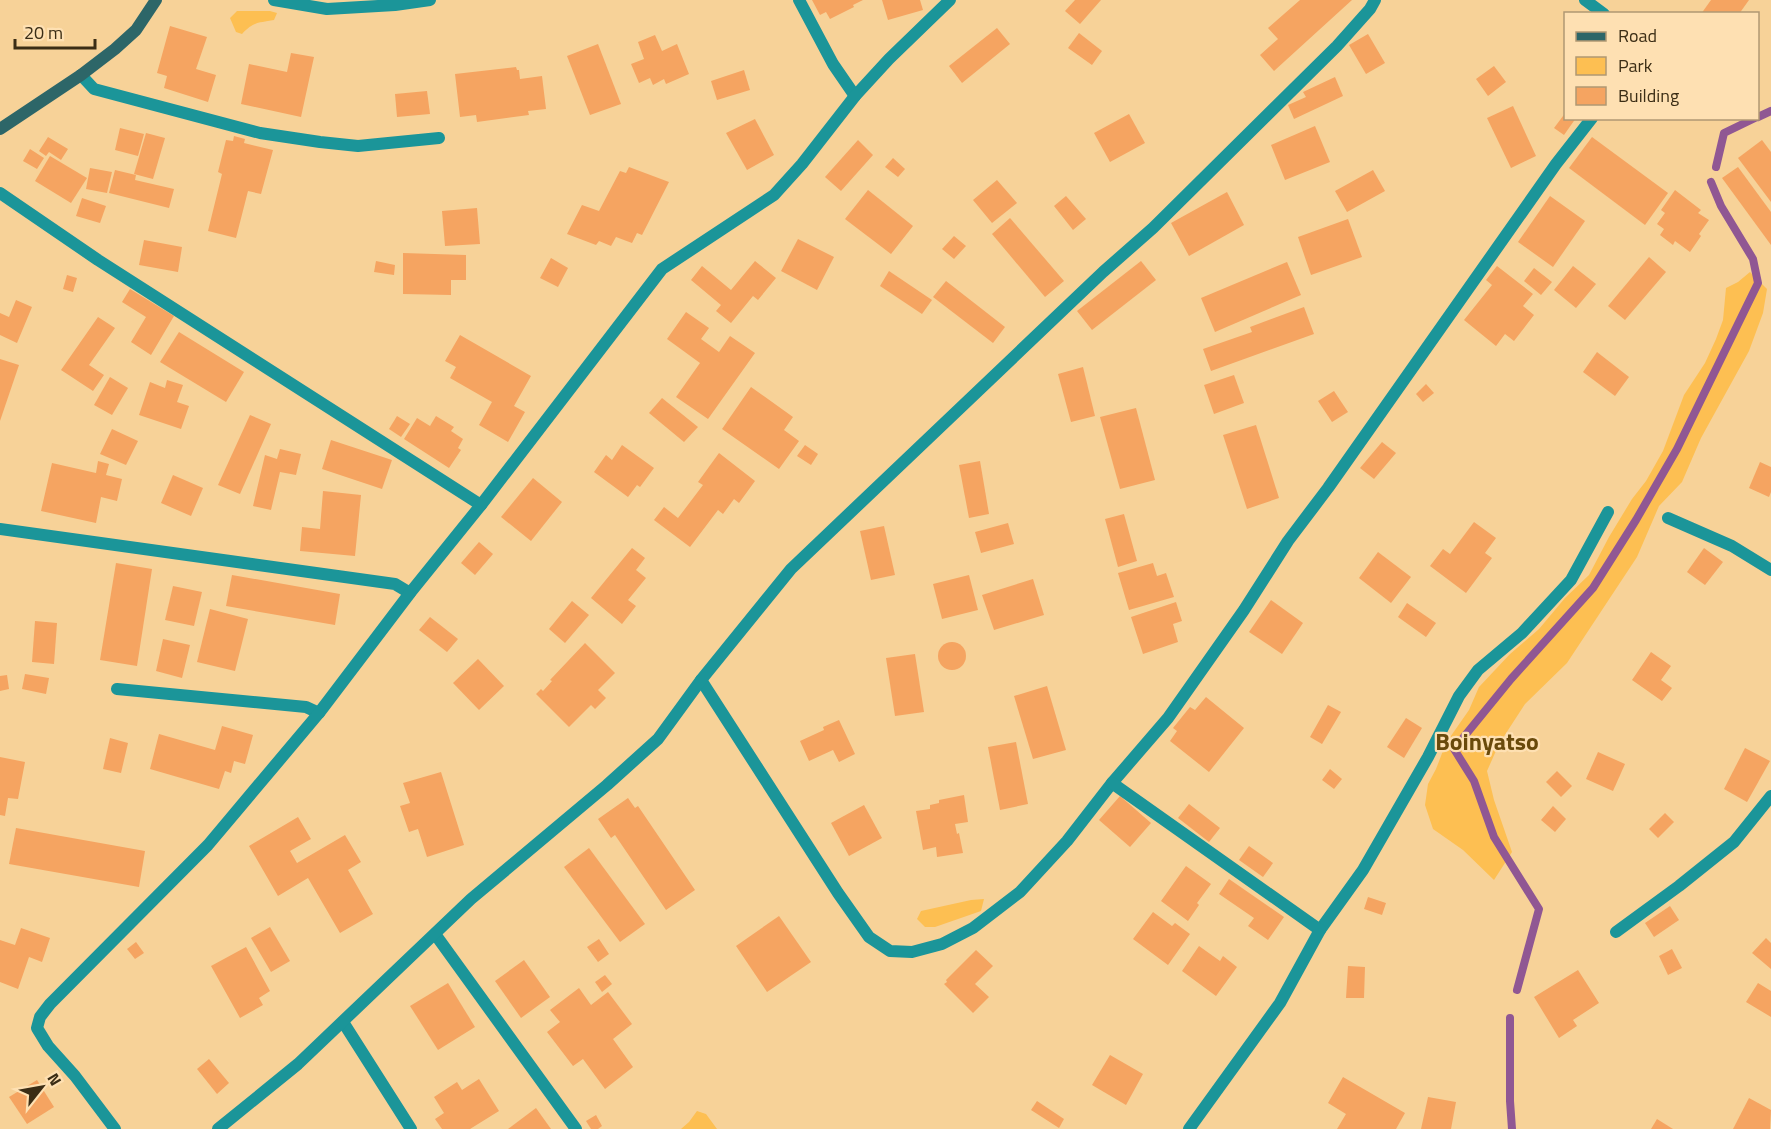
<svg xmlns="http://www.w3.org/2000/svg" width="1771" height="1129" font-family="'Titillium Web',sans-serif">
	<rect width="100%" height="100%" fill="#f7d298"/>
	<!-- green -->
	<g fill="#fdbf52">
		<path d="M 237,11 L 270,11 L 277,13 L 274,20 C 259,23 254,21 242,34 L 236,32 L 230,18 Z"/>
		<polygon points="1750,272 1767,289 1763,313 1749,351 1701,438 1682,482 1659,506 1637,557 1567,663 1525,704 1499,744 1487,771 1494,800 1512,852 1494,880 1463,850 1433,829 1425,805 1428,784 1436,769 1446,743 1469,710 1479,687 1510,654 1539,629 1565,598 1589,575 1609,537 1632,499 1646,481 1663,451 1684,395 1705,363 1716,339 1723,320 1726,288 1738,282"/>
		<polygon points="984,899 981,911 935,927 925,927 917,919 921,911 971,900"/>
		<polygon points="697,1111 706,1114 717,1129 681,1129 689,1122"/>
	</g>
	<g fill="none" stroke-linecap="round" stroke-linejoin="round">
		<!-- stream -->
		<g stroke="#905793" stroke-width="8">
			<polyline points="1758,117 1771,111"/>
			<polyline points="1716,167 1724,133 1755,118"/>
			<polyline points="1517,990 1539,909 1494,837 1474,781 1454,749 1511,679 1593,588 1636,520 1677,449 1758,283 1753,259 1721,206 1711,182"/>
			<polyline points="1510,1018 1510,1101 1512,1129"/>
		</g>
	</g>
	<!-- building -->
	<g fill="#f5a461">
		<polygon points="812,0 863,0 853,5 854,7 830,19 826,12 820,15"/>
		<polygon points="882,0 920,0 923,10 888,20"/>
		<polygon points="1075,0 1101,0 1080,24 1065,11"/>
		<polygon points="1300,0 1352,0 1274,71 1260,55 1278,39 1268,28"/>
		<polygon points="1711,0 1749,0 1739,14 1701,14"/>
		<polygon points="170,26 207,37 196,69 216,75 208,102 164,88 167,76 157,73"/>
		<polygon points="997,28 1010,44 962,83 949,66"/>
		<polygon points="1079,33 1102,51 1092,65 1068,48"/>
		<polygon points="1368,34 1385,63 1366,74 1349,45"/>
		<polygon points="655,35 662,51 677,44 689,74 666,84 664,79 653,85 650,78 639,83 631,64 644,59 638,42"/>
		<polygon points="598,44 621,104 590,115 567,56"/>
		<polygon points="291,53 314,57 301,117 241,104 249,64 287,72"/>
		<polygon points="1494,66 1506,82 1488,96 1476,79"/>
		<polygon points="516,67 517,70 519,70 520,79 542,76 546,109 528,111 529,115 477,122 476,115 460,117 455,74"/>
		<polygon points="744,70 750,90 717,100 711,81"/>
		<polygon points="1335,77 1343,96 1294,119 1288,105 1306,97 1303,92"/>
		<polygon points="427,91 430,114 397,117 395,94"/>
		<polygon points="1513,106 1536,156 1511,168 1487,118"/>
		<polygon points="1566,112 1566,118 1576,118 1564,135 1554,128"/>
		<polygon points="1129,114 1145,143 1110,162 1094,133"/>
		<polygon points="755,119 774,155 747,170 726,133"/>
		<polygon points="1315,126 1330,162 1285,180 1271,145"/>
		<polygon points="120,128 144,134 138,156 115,150"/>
		<polygon points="146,133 165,138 153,179 134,174"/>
		<polygon points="234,136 245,139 244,143 273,150 261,194 248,191 236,238 208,231 222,174 218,172 226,140 233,141"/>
		<polygon points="48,137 68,149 61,160 49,152 46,156 39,151"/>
		<polygon points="1592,137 1668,193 1645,225 1569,168"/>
		<polygon points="858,140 873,155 841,191 825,177"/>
		<polygon points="1762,140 1771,152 1771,202 1738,158"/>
		<polygon points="30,149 44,158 37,169 23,161"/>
		<polygon points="50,156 87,178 71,203 35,181"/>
		<polygon points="893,158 905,169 898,177 885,167"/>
		<polygon points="629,167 669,182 642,235 637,233 632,243 616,237 611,246 599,241 596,245 567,234 582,205 599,211 620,171 626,173"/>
		<polygon points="1738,167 1771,212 1771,245 1722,178"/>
		<polygon points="90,168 112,172 107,193 86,189"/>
		<polygon points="115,170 136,175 135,180 174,189 169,208 109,193"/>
		<polygon points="1373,170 1385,191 1347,212 1335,191"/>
		<polygon points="997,180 1017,203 992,223 973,200"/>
		<polygon points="868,190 913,226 891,254 845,219"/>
		<polygon points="1675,190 1701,210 1698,213 1709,220 1699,234 1701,236 1690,252 1675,241 1673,245 1660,235 1664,229 1657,224 1665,213 1661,210"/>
		<polygon points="1227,192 1244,225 1189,256 1171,223"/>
		<polygon points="1066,196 1086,219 1073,230 1054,206"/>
		<polygon points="1550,196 1585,221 1553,267 1518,242"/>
		<polygon points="82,198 106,206 100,223 76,216"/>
		<polygon points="477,208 480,244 445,246 442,211"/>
		<polygon points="1010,218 1064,281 1045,297 992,234"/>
		<polygon points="1348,219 1362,257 1311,275 1298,237"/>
		<polygon points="954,236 966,246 954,259 942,249"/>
		<polygon points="798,239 834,257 817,290 781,271"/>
		<polygon points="144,240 182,247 178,272 139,265"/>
		<polygon points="403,253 466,255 466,280 451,280 451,295 403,294"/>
		<polygon points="1649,257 1666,272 1625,320 1608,306"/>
		<polygon points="551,258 568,268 558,287 540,278"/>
		<polygon points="376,261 395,265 394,275 374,272"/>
		<polygon points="755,261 776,278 758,300 753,296 731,323 716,311 721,305 691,280 702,266 731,290"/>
		<polygon points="1141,261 1156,280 1092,330 1077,311"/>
		<polygon points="1287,262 1301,295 1215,332 1201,298"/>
		<polygon points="1497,266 1533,294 1523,306 1534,315 1514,341 1505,334 1496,346 1464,320 1492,285 1486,280"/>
		<polygon points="1573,266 1596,284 1576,308 1554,290"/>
		<polygon points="1534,268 1552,282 1541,295 1524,281"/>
		<polygon points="889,271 932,300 922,314 880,286"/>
		<polygon points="67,275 77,278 73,292 63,289"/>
		<polygon points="946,281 1005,327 993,343 933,297"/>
		<polygon points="130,289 174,316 151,355 131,342 146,317 122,302"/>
		<polygon points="16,300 32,307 17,343 0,335 0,313 9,317"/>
		<polygon points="1304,307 1314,334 1211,371 1203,349 1252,332 1250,327"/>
		<polygon points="686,312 709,328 701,339 719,352 730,336 755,353 708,419 676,397 700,363 667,339"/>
		<polygon points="98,317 115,328 89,365 104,375 93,391 61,370"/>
		<polygon points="179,332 244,372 226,402 160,362"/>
		<polygon points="460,335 531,376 514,406 525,412 508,442 479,425 492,402 450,378 456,367 445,361"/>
		<polygon points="1597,352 1629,377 1615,396 1583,372"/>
		<polygon points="0,359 19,365 0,421"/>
		<polygon points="1083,367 1095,416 1071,422 1058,374"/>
		<polygon points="1234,375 1244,403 1214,414 1204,385"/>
		<polygon points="110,377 128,388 112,415 94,405"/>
		<polygon points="167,380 183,385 177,402 189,406 181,429 139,415 150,382 165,388"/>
		<polygon points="1426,384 1434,393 1423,402 1416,394"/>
		<polygon points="751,387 793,417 784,430 799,441 779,469 722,429"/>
		<polygon points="1334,391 1348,412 1332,422 1318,401"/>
		<polygon points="662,398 698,427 684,442 649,413"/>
		<polygon points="1136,408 1155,480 1120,489 1100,417"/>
		<polygon points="250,415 271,424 240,494 218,485"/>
		<polygon points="397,416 410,424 401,437 389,429"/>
		<polygon points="436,416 454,427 451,431 463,439 458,448 461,450 449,468 404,439 417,418 430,426"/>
		<polygon points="1256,425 1279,498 1247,509 1223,435"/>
		<polygon points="112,429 138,441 126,465 100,454"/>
		<polygon points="331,440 392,460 382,489 322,469"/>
		<polygon points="1382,442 1396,453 1374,479 1360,468"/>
		<polygon points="622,445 654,468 640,487 637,485 628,497 594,472 606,455 612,460"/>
		<polygon points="805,445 818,454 811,465 797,456"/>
		<polygon points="280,449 301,454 296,475 280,472 271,510 253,506 265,455 277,459"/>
		<polygon points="719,453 755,481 739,503 734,499 723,514 718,510 690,547 654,520 664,507 678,518 703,485 698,482"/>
		<polygon points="98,461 109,464 106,475 122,479 117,501 101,497 96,523 41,511 52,463 96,473"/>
		<polygon points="980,461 989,514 969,518 959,465"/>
		<polygon points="1760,462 1771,467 1771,492 1769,497 1749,488"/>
		<polygon points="173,475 203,488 191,516 161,503"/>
		<polygon points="533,478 562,502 531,541 501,517"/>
		<polygon points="323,491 361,495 355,556 300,551 302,527 320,529"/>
		<polygon points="1124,514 1137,561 1118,567 1105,519"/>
		<polygon points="1474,522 1496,538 1485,553 1492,558 1466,593 1430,566 1443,549 1450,554"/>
		<polygon points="1008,523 1014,544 981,553 975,532"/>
		<polygon points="884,526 895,575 871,580 860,531"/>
		<polygon points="479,542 493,554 475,575 461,563"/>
		<polygon points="632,548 645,558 636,570 646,578 628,600 636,606 622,624 591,598"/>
		<polygon points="1704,548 1723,562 1705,585 1687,572"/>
		<polygon points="1378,552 1411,577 1391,603 1359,578"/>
		<polygon points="116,563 152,569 137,666 100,660"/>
		<polygon points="1153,563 1157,576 1166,573 1174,597 1129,610 1118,573"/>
		<polygon points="232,575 340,594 335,625 226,606"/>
		<polygon points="969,575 978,610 942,619 933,584"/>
		<polygon points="1033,579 1044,615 994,630 982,595"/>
		<polygon points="173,586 202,592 194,626 165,620"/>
		<polygon points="1271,600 1303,623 1282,654 1249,632"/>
		<polygon points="572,601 589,615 565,643 549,629"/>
		<polygon points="1176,602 1182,621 1173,624 1178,642 1143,654 1131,617"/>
		<polygon points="1407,603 1436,623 1426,637 1398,617"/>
		<polygon points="210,609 248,619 235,671 197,662"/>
		<polygon points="430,617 458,639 447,652 419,630"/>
		<polygon points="35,621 57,623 54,664 32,662"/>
		<polygon points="163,639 190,645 182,678 156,671"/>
		<circle cx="952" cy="656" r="14"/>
		<polygon points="585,643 615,673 598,690 606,698 595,709 591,705 569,727 536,694 541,689 543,691 552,681 550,680"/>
		<polygon points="1651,652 1671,666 1661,680 1672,688 1662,701 1632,680"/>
		<polygon points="915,654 924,712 895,716 886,658"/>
		<polygon points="478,659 504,686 479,710 453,683"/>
		<polygon points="25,674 49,678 46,694 22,689"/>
		<polygon points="7,675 9,689 0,691 0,676"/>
		<polygon points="1047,686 1066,750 1033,759 1014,696"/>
		<polygon points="1206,697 1244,728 1209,772 1170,741 1177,731 1173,728 1190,707 1195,710"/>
		<polygon points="1328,705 1341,712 1322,744 1310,737"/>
		<polygon points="1406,718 1422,728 1404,758 1387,747"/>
		<polygon points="839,720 855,754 839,762 833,750 809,761 800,741 824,730 823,727"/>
		<polygon points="222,726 253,735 245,764 234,761 231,773 225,771 219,789 150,769 159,734 215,750"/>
		<polygon points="110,738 128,743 121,773 103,769"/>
		<polygon points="1016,742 1028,804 1000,810 988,747"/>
		<polygon points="1745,748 1770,761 1747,802 1724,789"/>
		<polygon points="1598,752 1625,764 1613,791 1586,779"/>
		<polygon points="0,757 25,762 18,799 8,798 5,816 0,815"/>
		<polygon points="1330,769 1342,779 1334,789 1322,780"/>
		<polygon points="1557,771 1572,786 1561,797 1546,782"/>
		<polygon points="441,772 464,845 427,857 418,829 409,832 400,806 410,803 403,783"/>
		<polygon points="964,795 968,822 955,824 957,834 959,833 963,853 937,857 936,847 923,850 916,811 930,809 930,805 939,803 939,800"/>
		<polygon points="1120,796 1151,823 1130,847 1099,820"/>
		<polygon points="628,798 635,808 638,806 695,890 666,910 615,835 611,838 598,819"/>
		<polygon points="1189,804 1220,828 1209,842 1178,818"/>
		<polygon points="864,805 882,838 849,856 831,823"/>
		<polygon points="1553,806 1566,819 1555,832 1541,820"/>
		<polygon points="1665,813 1674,822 1658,838 1649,829"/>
		<polygon points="298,817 311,839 290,851 297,863 345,835 361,862 348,870 373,914 340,933 308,878 278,896 249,846"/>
		<polygon points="16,828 145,851 139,887 9,864"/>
		<polygon points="1249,846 1273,863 1263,877 1239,860"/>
		<polygon points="589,848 645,924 620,942 564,867"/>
		<polygon points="1186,866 1211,884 1197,903 1199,905 1188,921 1161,901"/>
		<polygon points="1229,879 1284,917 1268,940 1248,926 1254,918 1219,894"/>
		<polygon points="1368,897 1386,903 1382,915 1364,909"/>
		<polygon points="1670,906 1679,920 1654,937 1645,923"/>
		<polygon points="1153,912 1172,926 1175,923 1190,934 1168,965 1133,939"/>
		<polygon points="779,916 811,962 767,992 736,946"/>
		<polygon points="270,927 290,961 271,972 251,938"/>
		<polygon points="21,928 50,938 42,962 29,957 18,989 0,982 0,940 15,945"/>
		<polygon points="1766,938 1771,943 1771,969 1752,953"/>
		<polygon points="599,939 609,954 598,962 587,947"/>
		<polygon points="136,942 144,953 135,959 127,949"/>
		<polygon points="1199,946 1220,961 1223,956 1237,967 1216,996 1182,971"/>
		<polygon points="246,947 270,991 259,998 263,1005 240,1018 211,966"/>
		<polygon points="1672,949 1682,968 1668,975 1659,956"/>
		<polygon points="976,950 993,966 975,984 989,997 973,1013 944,984 947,982 946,980"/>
		<polygon points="524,960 550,997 521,1018 495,981"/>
		<polygon points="1348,966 1365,967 1364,998 1346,998"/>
		<polygon points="1578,970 1599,1003 1573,1020 1577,1026 1559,1038 1534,997"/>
		<polygon points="605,975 612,984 602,992 595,982"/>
		<polygon points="448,983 475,1027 438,1050 410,1006"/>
		<polygon points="1758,983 1771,991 1771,1017 1746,1002"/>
		<polygon points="579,988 591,1005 608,992 632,1024 613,1039 633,1067 605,1089 583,1059 573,1066 547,1032 560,1022 550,1010"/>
		<polygon points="1110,1055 1143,1074 1126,1105 1092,1085"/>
		<polygon points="209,1059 229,1083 217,1094 197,1069"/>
		<polygon points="1343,1077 1405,1113 1396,1129 1337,1129 1346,1114 1328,1103"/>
		<polygon points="479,1079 499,1111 470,1129 442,1129 435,1119 444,1113 434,1097 457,1082 462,1090"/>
		<polygon points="37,1080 54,1107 27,1124 9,1097"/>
		<polygon points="1428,1097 1456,1102 1451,1129 1421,1129"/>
		<polygon points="1749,1098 1771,1110 1770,1129 1733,1129"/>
		<polygon points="1037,1101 1064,1119 1059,1128 1031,1110"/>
		<polygon points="536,1108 551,1129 508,1129"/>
		<polygon points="596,1115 602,1126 598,1129 591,1129 586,1121"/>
		<polygon points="1657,1119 1673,1129 1651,1129"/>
	</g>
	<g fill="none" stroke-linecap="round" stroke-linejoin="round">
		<!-- service -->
		<g stroke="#1b9599" stroke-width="12">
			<polyline points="1668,518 1732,546 1771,570"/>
			<polyline points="117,689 306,707 319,713"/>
			<polyline points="1320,930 1363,870 1428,757 1459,696 1478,670 1522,633 1571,580 1608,512"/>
			<polyline points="1616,932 1679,886 1734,842 1771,796"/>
			<polyline points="435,934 576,1129"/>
			<polyline points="343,1022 411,1129"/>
		</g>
		<!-- minor -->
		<g stroke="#1b9599" stroke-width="12">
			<polyline points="274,0 327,9 395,5 430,0"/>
			<polyline points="799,0 833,64 855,96"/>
			<polyline points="1585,0 1604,14"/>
			<polyline points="81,75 94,89 260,133 320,142 358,146 439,138"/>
			<polyline points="0,193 98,260 481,505"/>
			<polyline points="0,529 395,584 410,593"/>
			<polyline points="701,680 838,893 869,937 890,951 912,952 942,944 973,928 1020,892 1067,841 1112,783 1168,718 1244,610 1288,541 1328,488 1556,164 1592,118"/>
			<polyline points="1112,783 1320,930 1280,1003 1189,1129"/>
			<polyline points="115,1129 75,1076 48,1046 37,1028 40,1017 50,1004 208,845 319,713 410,593 481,505 662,269 774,195 802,164 855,96 889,59 950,0"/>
			<polyline points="218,1129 298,1064 471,899 607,785 658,739 701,680 791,569 1103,272 1153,228 1337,46 1370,9 1375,0"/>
		</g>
		<!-- secondary -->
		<polyline stroke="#2d6668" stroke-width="12" points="0,129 81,75 115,49 136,30 156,0"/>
	</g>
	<g text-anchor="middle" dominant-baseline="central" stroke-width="4.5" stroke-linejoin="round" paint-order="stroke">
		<!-- district labels -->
		<g font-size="24" font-weight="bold" fill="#6a4a0b" stroke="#fee0b2">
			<text x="1487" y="741">Boinyatso</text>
		</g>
	</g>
	<!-- legend -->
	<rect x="1564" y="12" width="195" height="108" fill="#fee0b2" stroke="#b09873" stroke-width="1.5"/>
	<rect x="1576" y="32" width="30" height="9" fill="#2d6668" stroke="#b09873" stroke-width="1.5"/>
	<text x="1618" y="42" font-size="18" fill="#3b2d15">Road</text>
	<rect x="1576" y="57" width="30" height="18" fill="#fdbf52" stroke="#b09873" stroke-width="1.5"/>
	<text x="1618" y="72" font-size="18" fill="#3b2d15">Park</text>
	<rect x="1576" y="87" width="30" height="18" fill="#f5a461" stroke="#b09873" stroke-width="1.5"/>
	<text x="1618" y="102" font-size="18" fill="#3b2d15">Building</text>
	<!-- north arrow -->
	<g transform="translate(42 1087) rotate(59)" stroke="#fee0b2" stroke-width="4.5" paint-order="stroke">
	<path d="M0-4.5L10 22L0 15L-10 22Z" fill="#3b2d15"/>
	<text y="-9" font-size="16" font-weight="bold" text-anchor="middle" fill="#3b2d15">N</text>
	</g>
	<!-- scale -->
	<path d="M15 39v9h80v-9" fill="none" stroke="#3b2d15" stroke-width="3"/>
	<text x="24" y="39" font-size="18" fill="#3b2d15" stroke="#fee0b2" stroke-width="4.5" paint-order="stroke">20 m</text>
</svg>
